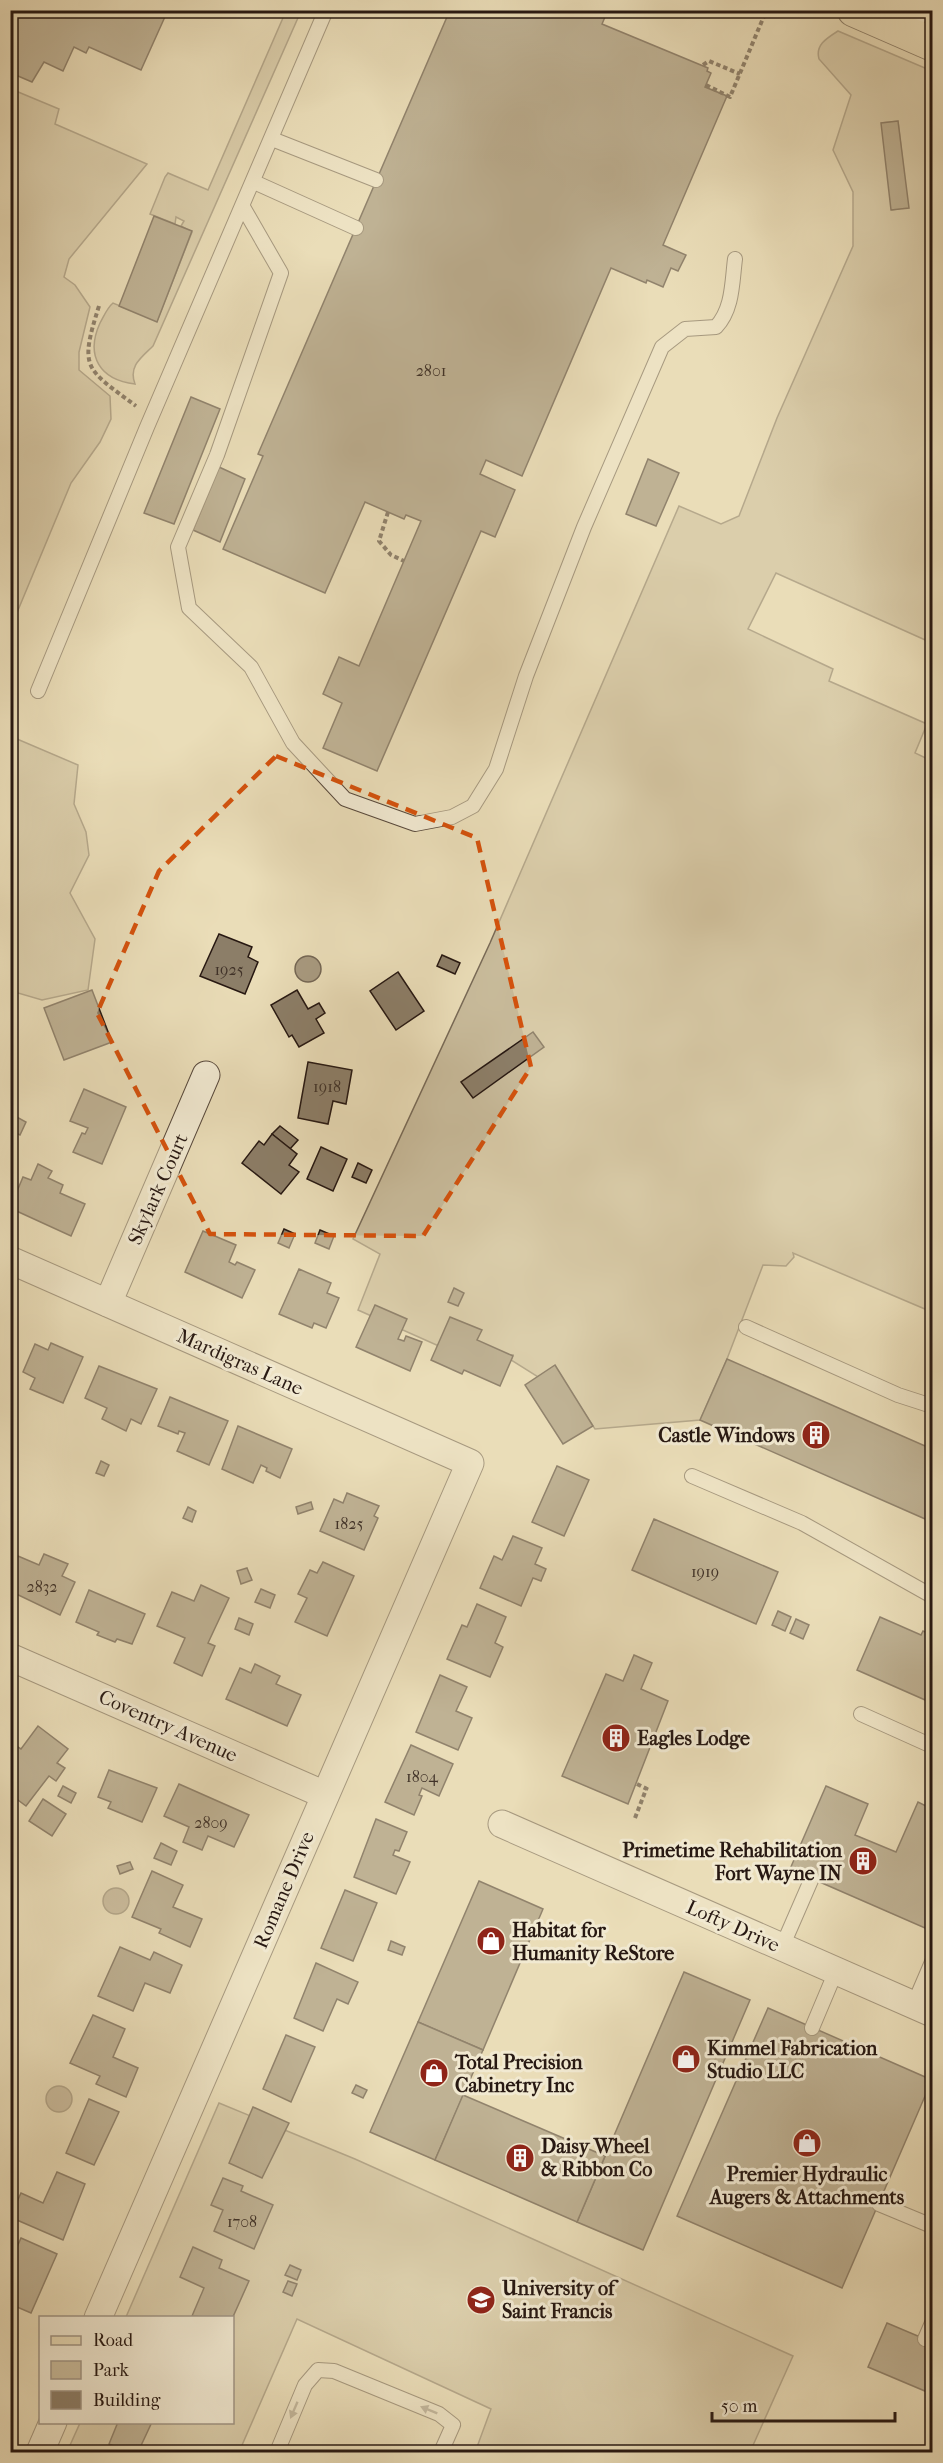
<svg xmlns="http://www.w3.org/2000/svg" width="943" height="2463" font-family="'IM FELL French Canon',serif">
	<rect width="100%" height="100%" fill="#eaddb8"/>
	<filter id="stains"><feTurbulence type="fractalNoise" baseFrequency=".00333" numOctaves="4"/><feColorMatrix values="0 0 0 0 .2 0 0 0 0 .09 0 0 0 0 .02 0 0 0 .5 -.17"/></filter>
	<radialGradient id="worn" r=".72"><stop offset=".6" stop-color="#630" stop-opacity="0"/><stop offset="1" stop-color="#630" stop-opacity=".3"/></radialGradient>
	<!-- green -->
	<g fill="#c9bc9c" stroke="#786a57" stroke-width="1.5" fill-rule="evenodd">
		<path d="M 286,11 L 301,11 L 153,346 C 142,357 128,366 135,384 C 100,380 85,356 100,323 C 104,316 107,308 113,303 L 157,321 L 192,232 L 181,226 L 184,221 L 176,217 L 175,224 L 150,214 L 165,177 L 168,173 L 208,190 Z"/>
		<path d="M 838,31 L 932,71 L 932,643 L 776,573 L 748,629 L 833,669 L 829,681 L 927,724 L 915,753 L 932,761 L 932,1312 L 793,1253 L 794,1257 L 786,1266 L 763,1265 L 727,1359 L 700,1420 L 595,1429 L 555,1368 L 538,1377 L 511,1360 L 513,1355 L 441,1347 L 358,1310 L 380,1254 L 353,1239 L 490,943 L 679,506 L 721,524 L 739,516 L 777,418 L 853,246 L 853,192 L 833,150 L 851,95 L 819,59 C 815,45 827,38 838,31 ZM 898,121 L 908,207 L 892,210 L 882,123 Z"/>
		<polygon points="11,89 59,109 55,124 147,164 69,259 64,277 75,285 90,307 79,352 79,370 110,396 111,419 100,442 71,483 11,627"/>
		<polygon points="10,736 78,765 74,804 86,832 89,855 70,893 95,939 88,990 42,1000 11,991"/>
		<polygon points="219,2103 355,2159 793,2356 750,2452 478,2452 477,2447 491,2409 297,2319 239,2452 67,2452 80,2423 232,2422 232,2318 126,2317"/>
	</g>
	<!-- water -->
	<g fill="#a89a80" stroke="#746654" stroke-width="1.5">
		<circle cx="308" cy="969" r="13"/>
		<circle cx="116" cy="1901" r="13"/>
		<circle cx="59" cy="2099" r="13"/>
	</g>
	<!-- building -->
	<g fill="#8c7e68" stroke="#271812" stroke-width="1.5">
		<polygon points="10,10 168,10 141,70 89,47 86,53 74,47 63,71 44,62 32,82 11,73 10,75"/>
		<polygon points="450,10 608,10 602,24 708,68 707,71 711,73 705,87 727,96 663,245 686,255 678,271 671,268 663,287 647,280 646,283 611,268 522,476 486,460 480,474 515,490 495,537 481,531 377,771 323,748 342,703 323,694 339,657 359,666 421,521 406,515 404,519 365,502 325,593 223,549 263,456 258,454"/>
		<polygon points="898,121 909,208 891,210 881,123"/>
		<polygon points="154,216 192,231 157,322 119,306"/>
		<polygon points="191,397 220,409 174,524 144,513"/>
		<polygon points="648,459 679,473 656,526 626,514"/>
		<polygon points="219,467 245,479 220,542 193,530"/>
		<polygon points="219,934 252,947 248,957 258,962 245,994 200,976"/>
		<polygon points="442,955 460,963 455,974 437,966"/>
		<polygon points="398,972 424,1011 396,1030 370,991"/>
		<polygon points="92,990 112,1042 64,1060 44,1008"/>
		<polygon points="297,990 308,1009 319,1003 325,1013 316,1019 324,1033 299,1047 292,1035 289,1037 271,1005"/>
		<polygon points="533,1032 544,1047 473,1098 461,1082"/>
		<polygon points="308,1062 352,1070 346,1104 333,1101 328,1124 298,1118"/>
		<polygon points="84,1089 126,1107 102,1164 73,1152 82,1133 85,1134 88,1128 70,1121"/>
		<polygon points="13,1115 26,1122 20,1135 10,1130"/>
		<polygon points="280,1126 298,1140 290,1149 272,1134"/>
		<polygon points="272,1134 297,1154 289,1165 299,1172 281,1194 242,1163 259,1141 264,1145"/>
		<polygon points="321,1147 347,1159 333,1191 307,1179"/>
		<polygon points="358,1163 372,1170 366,1183 352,1177"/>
		<polygon points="38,1164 52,1171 48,1178 63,1185 60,1193 85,1204 71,1236 10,1208 23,1177 31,1180"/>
		<polygon points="284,1229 295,1234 289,1248 278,1243"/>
		<polygon points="320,1230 334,1236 329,1249 315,1243"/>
		<polygon points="203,1231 236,1245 229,1262 235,1265 237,1262 255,1270 242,1298 185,1272"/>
		<polygon points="299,1269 331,1283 327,1293 339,1298 326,1328 314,1323 312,1328 279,1314"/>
		<polygon points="454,1288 464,1293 458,1306 448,1302"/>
		<polygon points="375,1305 407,1319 398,1339 404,1341 406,1336 422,1342 410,1371 356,1347"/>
		<polygon points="450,1317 482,1330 477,1340 513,1356 500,1386 464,1370 462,1374 431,1360"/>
		<polygon points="51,1343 83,1357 63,1403 30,1389 35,1378 23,1372 35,1344 48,1350"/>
		<polygon points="727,1359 932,1449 932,1522 700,1420"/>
		<polygon points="555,1365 593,1426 563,1444 525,1385"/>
		<polygon points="99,1366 157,1389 141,1424 131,1419 126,1431 102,1419 107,1408 85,1398"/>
		<polygon points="170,1397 228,1421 209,1465 177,1451 185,1433 179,1431 178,1434 158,1426"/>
		<polygon points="238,1426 292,1449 280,1478 266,1471 267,1468 261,1465 253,1483 222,1469"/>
		<polygon points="101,1461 109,1465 104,1476 96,1473"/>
		<polygon points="557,1466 589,1480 564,1536 532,1522"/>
		<polygon points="347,1493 379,1506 374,1516 378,1518 364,1550 320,1531 334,1499 343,1503"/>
		<polygon points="311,1502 313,1509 298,1514 296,1507"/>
		<polygon points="188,1507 196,1511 192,1522 183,1518"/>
		<polygon points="654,1519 778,1572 756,1624 632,1570"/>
		<polygon points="513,1536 542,1548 535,1564 546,1569 541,1581 533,1578 521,1606 480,1588 494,1556 502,1560"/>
		<polygon points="44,1554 68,1564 62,1576 75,1582 60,1615 10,1591 10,1573 18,1556 39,1565"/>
		<polygon points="323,1562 354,1576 327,1636 295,1622 307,1598 298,1594 310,1570 317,1573"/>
		<polygon points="247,1568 252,1580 241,1584 237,1571"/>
		<polygon points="201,1585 229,1598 208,1643 215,1646 202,1676 174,1663 185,1638 157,1626 172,1592 194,1601"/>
		<polygon points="261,1589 275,1595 270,1608 255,1602"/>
		<polygon points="89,1590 145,1614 132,1644 117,1639 115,1642 97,1635 99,1632 76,1622"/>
		<polygon points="477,1604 506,1617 495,1643 503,1647 490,1677 447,1659 462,1625 467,1627"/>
		<polygon points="778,1611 791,1617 785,1631 772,1625"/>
		<polygon points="880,1617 921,1635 923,1631 932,1635 932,1703 857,1670"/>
		<polygon points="239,1618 253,1624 249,1635 235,1629"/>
		<polygon points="796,1619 809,1625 803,1639 790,1633"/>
		<polygon points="634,1655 652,1663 641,1689 668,1701 628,1804 562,1776 606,1674 623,1681"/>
		<polygon points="255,1664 280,1676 276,1684 301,1695 287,1726 226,1699 240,1668 251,1673"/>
		<polygon points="440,1675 467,1687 456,1711 472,1718 458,1750 416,1732"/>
		<polygon points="38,1726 68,1749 57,1763 65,1768 56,1781 49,1776 26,1806 10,1794 10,1746 13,1744 21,1749"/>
		<polygon points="411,1745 453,1764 439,1796 422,1788 419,1795 422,1796 414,1815 385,1802"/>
		<polygon points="109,1770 157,1788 142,1822 108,1808 111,1802 98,1797"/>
		<polygon points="179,1784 249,1815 234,1847 208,1836 202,1850 183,1842 189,1827 164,1816"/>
		<polygon points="63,1786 76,1793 71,1803 58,1796"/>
		<polygon points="826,1786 868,1804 855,1835 896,1852 918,1802 932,1809 932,1911 925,1928 790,1869"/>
		<polygon points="43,1799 66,1814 52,1836 29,1821"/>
		<polygon points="376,1819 407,1832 399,1851 395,1850 393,1855 410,1862 396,1894 354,1877"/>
		<polygon points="161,1843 177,1851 171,1865 154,1858"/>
		<polygon points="130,1862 133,1869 120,1874 117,1866"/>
		<polygon points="152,1871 183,1885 173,1907 202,1919 190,1947 159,1933 161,1929 132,1917"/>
		<polygon points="479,1881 543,1909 483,2050 418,2022"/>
		<polygon points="345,1890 377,1903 353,1961 321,1948"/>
		<polygon points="391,1941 405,1947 402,1955 388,1950"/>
		<polygon points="120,1947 150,1960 154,1952 182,1965 170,1993 145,1983 133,2011 98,1996"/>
		<polygon points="316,1963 358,1982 348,2004 337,1999 323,2031 294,2018"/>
		<polygon points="684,1972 750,2000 643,2250 577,2222"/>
		<polygon points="768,2008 932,2080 842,2288 677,2216"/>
		<polygon points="93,2015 125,2029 113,2057 138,2068 126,2097 96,2084 100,2076 70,2063"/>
		<polygon points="418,2022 483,2050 435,2160 370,2132"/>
		<polygon points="286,2035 315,2047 291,2102 263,2089"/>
		<polygon points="356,2085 367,2090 363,2098 352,2093"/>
		<polygon points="463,2095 605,2156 577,2222 435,2160"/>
		<polygon points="89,2099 119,2112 94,2165 66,2153"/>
		<polygon points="253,2107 289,2123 262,2178 229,2163"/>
		<polygon points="57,2172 85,2184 63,2240 10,2217 21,2193 43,2203"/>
		<polygon points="223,2178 243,2186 241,2191 273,2205 254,2249 214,2231 223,2210 211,2205"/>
		<polygon points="21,2238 57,2254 31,2313 10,2304 10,2263"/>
		<polygon points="193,2247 222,2260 219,2268 249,2281 232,2319 192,2316 204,2288 180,2277"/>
		<polygon points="290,2265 301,2270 297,2280 285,2275"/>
		<polygon points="288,2281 297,2284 292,2296 283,2292"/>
		<polygon points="887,2323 932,2342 932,2394 868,2367"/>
		<polygon points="118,2422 152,2422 138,2452 129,2452 109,2444"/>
	</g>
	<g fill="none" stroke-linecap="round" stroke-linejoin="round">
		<!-- service casing -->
		<g stroke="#58493c" stroke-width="16">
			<g id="service">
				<polyline points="913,36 921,10"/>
				<polyline points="272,139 376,180"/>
				<polyline points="254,182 356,228"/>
				<path d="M 243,207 L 281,273 L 217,455 L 178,547 L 189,608 L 251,667 L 293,743 L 345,799 L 415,824 L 452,817 L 473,806 L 496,769 L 526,676 L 584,527 L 662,347 L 685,329 L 716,327 C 733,309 732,282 735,259"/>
				<polyline points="38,691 147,427 326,10"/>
				<polyline points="746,1327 898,1395 932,1406"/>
				<polyline points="692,1476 802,1523 932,1596"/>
				<polyline points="861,1714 932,1746"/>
				<polyline points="782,1947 812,1878"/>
				<polyline points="914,2004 932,1962"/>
				<polyline points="812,2028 836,1971"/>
				<polyline points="879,2204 932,2226"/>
				<polyline points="925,2339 932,2323"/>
				<polyline points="277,2452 305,2385 318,2370 334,2371 439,2414 453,2425 441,2452"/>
			</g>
		</g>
		<!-- minor casing -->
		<g stroke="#58493c" stroke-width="29">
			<g id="minor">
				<polyline points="10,1260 470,1463 98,2318"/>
				<polyline points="108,1303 206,1075"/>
				<polyline points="10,1657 325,1795"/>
				<polyline points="502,1824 932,2013"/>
				<polyline points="40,2452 53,2422"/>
			</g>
		</g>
		<!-- primary casing -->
		<g stroke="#271812" stroke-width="35">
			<polyline id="primary" points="854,10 932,44"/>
		</g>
		<!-- path -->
		<g stroke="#271812" stroke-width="4" stroke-dasharray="4.5 3" stroke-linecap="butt">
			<polyline points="703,65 709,61 740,74"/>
			<polyline points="706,85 730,97 764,16"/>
			<path d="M 99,306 C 79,369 85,368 136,406"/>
			<polyline points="388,512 379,541 391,555 404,561"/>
			<polyline points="637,1784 647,1789"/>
			<polyline points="635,1818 647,1787"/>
		</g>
		<!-- service -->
		<use href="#service" stroke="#f1e9d1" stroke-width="14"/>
		<!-- minor -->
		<use href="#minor" stroke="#f1e9d1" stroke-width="27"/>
		<!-- primary -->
		<use href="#primary" stroke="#eaddb8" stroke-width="33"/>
	</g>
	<!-- one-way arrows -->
	<defs><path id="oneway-solid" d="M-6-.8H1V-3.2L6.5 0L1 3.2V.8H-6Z" transform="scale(1.5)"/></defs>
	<g fill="#968b7b">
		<use href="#oneway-solid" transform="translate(294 2410) rotate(113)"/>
		<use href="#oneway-solid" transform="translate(429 2410) rotate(-158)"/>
	</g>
	<!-- marked area -->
	<path d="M0 0H943V2463H0ZM 276,756 L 477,838 L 531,1067 L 423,1236 L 210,1234 L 97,1013 L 159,871 Z" fill="#eaddb8" fill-opacity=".55" fill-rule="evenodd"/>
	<path fill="none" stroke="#d5520d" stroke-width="4.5" stroke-dasharray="12 8" stroke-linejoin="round" d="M 276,756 L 477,838 L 531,1067 L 423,1236 L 210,1234 L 97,1013 L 159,871 Z"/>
	<!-- icons -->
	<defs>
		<g id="building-disc" transform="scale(1.5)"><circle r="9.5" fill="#8f2418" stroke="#f1e9d1"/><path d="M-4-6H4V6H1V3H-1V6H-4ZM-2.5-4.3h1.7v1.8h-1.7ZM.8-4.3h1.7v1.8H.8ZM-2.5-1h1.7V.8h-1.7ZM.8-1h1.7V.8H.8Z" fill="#fff"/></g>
		<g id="shop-disc" transform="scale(1.5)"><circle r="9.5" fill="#8f2418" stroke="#f1e9d1"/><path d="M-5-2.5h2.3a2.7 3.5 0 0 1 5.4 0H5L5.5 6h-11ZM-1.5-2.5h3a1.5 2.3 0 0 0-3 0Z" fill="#fff"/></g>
		<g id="university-disc" transform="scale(1.5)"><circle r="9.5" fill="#8f2418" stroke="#f1e9d1"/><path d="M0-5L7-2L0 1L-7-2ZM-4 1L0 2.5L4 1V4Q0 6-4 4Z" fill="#fff"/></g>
	</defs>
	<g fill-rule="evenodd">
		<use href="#building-disc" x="816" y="1435"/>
		<use href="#building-disc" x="616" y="1738"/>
		<use href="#building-disc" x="863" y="1861"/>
		<use href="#shop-disc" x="491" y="1941"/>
		<use href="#shop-disc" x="686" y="2059"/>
		<use href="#shop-disc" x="434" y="2073"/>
		<use href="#shop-disc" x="807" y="2143"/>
		<use href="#building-disc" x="520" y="2158"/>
		<use href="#university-disc" x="481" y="2300"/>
	</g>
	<g text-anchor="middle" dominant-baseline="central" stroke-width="6" stroke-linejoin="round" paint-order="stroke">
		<!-- number labels -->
		<g font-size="16" fill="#403228">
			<text x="431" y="370">2801</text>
			<text x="229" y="969">1925</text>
			<text x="327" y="1086">1918</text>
			<text x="349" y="1523">1825</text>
			<text x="705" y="1571">1919</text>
			<text x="42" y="1586">2832</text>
			<text x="422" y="1776">1804</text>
			<text x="211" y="1822">2809</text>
			<text x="242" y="2221">1708</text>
		</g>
		<!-- street labels -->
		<g font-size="20" fill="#271812" stroke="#f1e9d1">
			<text transform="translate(158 1189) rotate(-66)">Skylark Court</text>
			<text transform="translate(240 1362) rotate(24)">Mardigras Lane</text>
			<text transform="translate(168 1726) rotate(24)">Coventry Avenue</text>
			<text transform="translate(284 1890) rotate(-67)">Romane Drive</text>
			<text transform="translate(733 1926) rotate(24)">Lofty Drive</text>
		</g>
		<!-- poi labels -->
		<g font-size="20" font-weight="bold" fill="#271812" stroke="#f1e9d1" text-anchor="start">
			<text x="795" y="1435" text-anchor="end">Castle Windows</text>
			<text x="637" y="1738">Eagles Lodge</text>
			<text x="842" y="1850" text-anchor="end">Primetime Rehabilitation<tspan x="842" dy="23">Fort Wayne IN</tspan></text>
			<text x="512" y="1930">Habitat for<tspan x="512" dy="23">Humanity ReStore</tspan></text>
			<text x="707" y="2048">Kimmel Fabrication<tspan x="707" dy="23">Studio LLC</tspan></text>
			<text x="455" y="2062">Total Precision<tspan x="455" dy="23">Cabinetry Inc</tspan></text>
			<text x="541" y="2146">Daisy Wheel<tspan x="541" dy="23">&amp; Ribbon Co</tspan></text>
			<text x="807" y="2174" text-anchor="middle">Premier Hydraulic<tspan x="807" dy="23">Augers &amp; Attachments</tspan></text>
			<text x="502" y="2288">University of<tspan x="502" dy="23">Saint Francis</tspan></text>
		</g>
	</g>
	<!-- margin -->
	<rect width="943" height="2463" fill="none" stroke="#eaddb8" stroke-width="36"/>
	<rect x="12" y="12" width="919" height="2439" fill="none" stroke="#271812" stroke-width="3"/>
	<rect x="18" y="18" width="907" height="2427" fill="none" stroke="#271812" stroke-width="1.5"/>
	<!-- legend -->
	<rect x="39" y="2316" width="195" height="108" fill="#f1e9d1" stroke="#a09585" stroke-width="1.5"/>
	<rect x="51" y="2336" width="30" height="9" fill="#eaddb8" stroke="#a09585" stroke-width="1.5"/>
	<text x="93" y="2346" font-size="18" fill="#271812">Road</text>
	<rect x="51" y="2361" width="30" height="18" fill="#c9bc9c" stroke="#a09585" stroke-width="1.5"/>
	<text x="93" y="2376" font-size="18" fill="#271812">Park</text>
	<rect x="51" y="2391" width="30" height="18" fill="#8c7e68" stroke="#a09585" stroke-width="1.5"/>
	<text x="93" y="2406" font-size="18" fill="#271812">Building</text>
	<!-- scale -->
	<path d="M712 2412v9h183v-9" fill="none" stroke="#271812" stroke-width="3"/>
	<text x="721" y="2412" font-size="18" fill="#271812" stroke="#f1e9d1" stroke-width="4.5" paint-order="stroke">50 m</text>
	<rect width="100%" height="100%" filter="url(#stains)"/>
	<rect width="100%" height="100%" fill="url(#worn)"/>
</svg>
